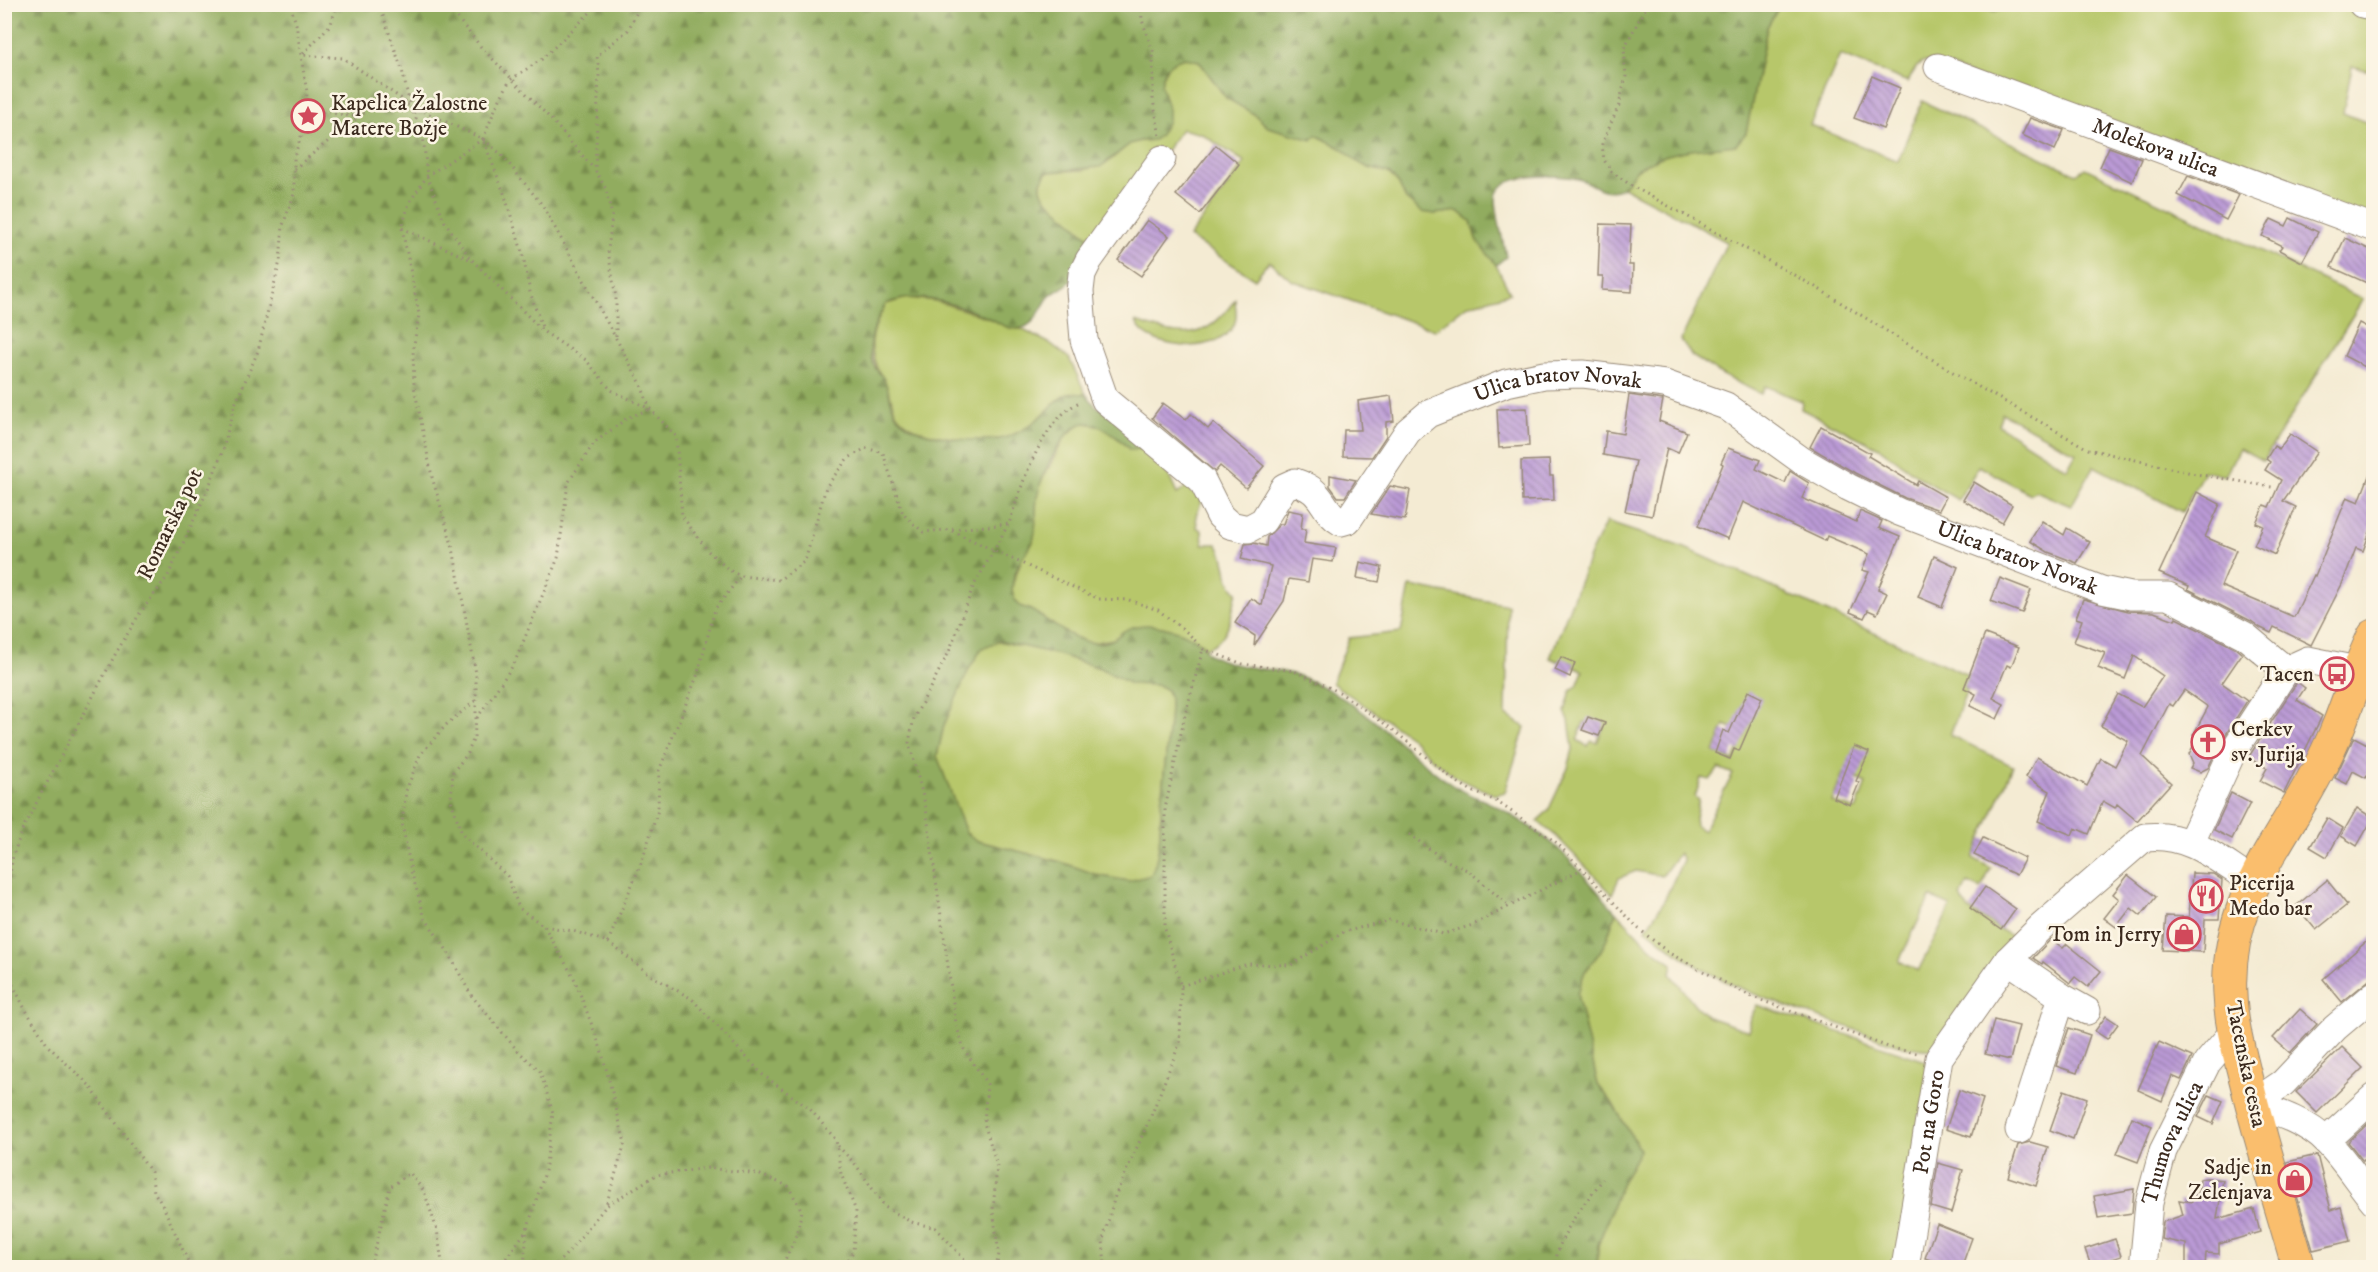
<svg xmlns="http://www.w3.org/2000/svg" width="2378" height="1272" font-family="'IM FELL DW Pica',serif">
	<defs>
		<pattern id="forest-firs" width="22" height="20" patternUnits="userSpaceOnUse" patternTransform="scale(1.5)"><rect width="22" height="20" fill="#91ac5e"/><path d="M5 1l3.5 6h-7zM16 11l3.5 6h-7z" fill="#788c4d"/></pattern>
		<pattern id="building-back-hatch" width="6" height="6" patternUnits="userSpaceOnUse" patternTransform="scale(1.5)"><rect width="6" height="6" fill="#ba9ad5"/><path d="M-1 5l2 2M0 0l6 6M5-1l2 2" fill="none" stroke="#987eac"/></pattern>
	</defs>
	<rect width="100%" height="100%" fill="#fcf5e5"/>
	<filter id="ink" filterUnits="userSpaceOnUse"><feTurbulence type="fractalNoise" baseFrequency=".0167" numOctaves="2"/><feDisplacementMap in="SourceGraphic" scale="12" xChannelSelector="R" yChannelSelector="G"/><feConvolveMatrix kernelMatrix="1 2 1 2 8 2 1 2 1" color-interpolation-filters="sRGB"/></filter>
	<filter id="wash" filterUnits="userSpaceOnUse"><feTurbulence type="fractalNoise" baseFrequency=".008" numOctaves="4" result="noise"/><feDisplacementMap in="SourceGraphic" scale="24" xChannelSelector="R" yChannelSelector="G"/><feGaussianBlur stdDeviation="1.35" result="paint"/><feColorMatrix in="noise" values="0 0 0 0 0 0 0 0 0 0 0 0 0 0 0 0 0 1.4 0 .05"/><feComposite in="paint" operator="in"/></filter>
	<g filter="url(#wash)">
		<rect width="100%" height="100%" fill="#f4ebd3"/>
		<!-- green -->
		<g fill="#b7c76a" stroke="#797844" stroke-width="1.5" fill-rule="evenodd">
			<path d="M 1901,4 L 1933,11 L 1942,7 L 1965,7 L 1995,11 L 2021,4 L 2338,4 L 2373,13 L 2373,72 L 2352,66 L 2343,113 L 2373,125 L 2373,222 L 1935,61 C 1917,61 1916,67 1908,82 L 1840,55 L 1810,125 L 1898,161 L 1922,101 L 2076,174 L 2085,168 L 2363,299 L 2263,461 L 2240,448 L 2225,476 L 2204,471 L 2182,512 L 2094,466 L 2071,506 L 2036,491 L 2030,494 L 1979,466 L 1958,500 L 1919,477 L 1881,449 L 1801,409 L 1802,401 L 1765,386 L 1761,394 L 1726,377 L 1692,356 L 1681,340 L 1727,242 L 1623,187 L 1637,169 L 1662,156 L 1746,133 L 1767,27 L 1780,5 ZM 2002,413 L 2076,453 L 2067,469 L 1998,425 Z"/>
			<path d="M 1191,58 L 1199,61 L 1226,98 L 1254,114 L 1268,127 L 1316,135 L 1326,139 L 1343,149 L 1356,161 L 1369,168 L 1389,173 L 1398,183 L 1406,199 L 1435,214 L 1458,211 L 1471,221 L 1476,239 L 1491,255 L 1510,293 L 1466,306 L 1435,330 L 1291,280 L 1269,261 L 1255,279 L 1189,237 L 1245,162 L 1202,134 L 1182,129 L 1096,244 L 1045,198 C 1039,187 1039,182 1047,172 L 1083,170 L 1107,163 L 1129,144 L 1140,141 L 1154,140 C 1156,122 1157,78 1169,65 C 1175,59 1183,58 1191,58 Z"/>
			<path d="M 907,298 L 936,301 L 983,316 L 1011,328 L 1021,329 L 1051,344 L 1069,358 L 1086,394 C 1080,394 1073,393 1068,394 C 1059,397 1053,405 1047,411 C 1034,423 1017,436 1000,439 C 973,442 914,439 897,414 C 892,407 892,396 887,388 C 868,355 866,338 886,304 Z"/>
			<path d="M 1235,300 C 1235,305 1237,313 1236,318 C 1231,356 1148,353 1136,322 C 1182,337 1203,344 1235,300 Z"/>
			<path d="M 1081,423 C 1101,423 1118,435 1130,450 L 1156,447 L 1177,494 L 1192,483 L 1204,497 L 1196,515 L 1197,527 L 1202,531 L 1203,544 L 1217,544 C 1229,560 1222,577 1237,592 C 1231,614 1230,642 1205,648 L 1199,641 L 1163,627 L 1124,631 L 1114,639 L 1090,643 L 1063,632 L 1020,606 L 1014,599 L 1012,590 L 1013,583 L 1022,558 L 1033,542 L 1037,495 L 1040,484 L 1065,437 Z"/>
			<path d="M 1606,522 L 1685,548 L 1972,677 L 1950,735 L 2013,766 L 1973,858 L 1991,868 L 1981,889 L 1968,883 L 1960,897 L 1969,910 L 2016,939 L 1939,1049 C 1909,1052 1878,1038 1851,1028 C 1795,1009 1736,992 1686,959 C 1672,950 1660,939 1646,929 L 1663,903 L 1683,860 L 1679,853 L 1662,876 L 1636,871 L 1619,878 L 1612,894 L 1556,836 L 1537,821 L 1548,811 L 1568,768 L 1573,749 L 1569,720 L 1565,712 L 1571,690 L 1577,686 L 1583,671 L 1550,658 L 1591,552 ZM 1584,722 L 1603,728 L 1597,743 L 1592,741 L 1587,746 L 1577,740 ZM 1725,725 L 1744,733 L 1733,761 L 1714,752 ZM 1719,768 L 1733,774 L 1703,831 L 1696,826 L 1695,817 L 1699,800 L 1695,797 L 1701,778 L 1710,780 ZM 1843,773 L 1866,783 L 1856,810 L 1832,802 ZM 1930,897 L 1951,906 L 1918,971 L 1899,961 Z"/>
			<polygon points="1410,586 1508,605 1506,715 1525,727 1505,792 1495,795 1459,779 1432,759 1409,736 1332,683 1349,638 1401,632"/>
			<path d="M 999,641 L 1056,654 L 1100,668 L 1131,684 L 1158,685 L 1167,690 L 1170,699 L 1170,709 C 1168,737 1165,765 1162,793 C 1159,822 1163,848 1151,876 L 1129,881 L 1100,876 L 1061,862 L 978,841 L 966,833 L 937,756 L 944,725 L 969,669 L 982,648 Z"/>
			<polygon points="1616,912 1650,947 1673,964 1671,974 1695,1005 1708,1017 1749,1031 1749,1021 1757,1005 1938,1065 1903,1267 1597,1267 1598,1245 1621,1184 1640,1150 1611,1101 1598,1085 1577,994 1585,971 1600,952 1606,941"/>
		</g>
		<!-- forest -->
		<g fill="url(#forest-firs)" stroke="#666b3e" stroke-width="1.5" fill-rule="evenodd">
			<path d="M 5,5 L 1780,5 L 1767,27 L 1746,133 L 1736,145 C 1704,149 1666,149 1639,168 C 1630,173 1627,188 1617,190 C 1602,194 1591,182 1578,179 C 1560,174 1497,172 1496,198 C 1496,215 1503,239 1506,257 L 1496,265 L 1476,239 L 1471,221 L 1458,211 L 1435,214 L 1422,212 L 1406,199 L 1398,183 L 1389,173 L 1369,168 L 1356,161 L 1343,149 L 1316,135 L 1312,140 L 1268,127 L 1254,114 L 1226,98 L 1199,61 L 1185,58 L 1175,61 L 1167,67 L 1163,76 L 1161,85 L 1168,108 L 1168,121 L 1159,136 L 1154,140 L 1140,141 L 1130,144 L 1100,167 L 1047,172 C 1039,182 1039,187 1045,198 L 1096,244 C 1088,255 1081,272 1070,282 C 1064,288 1054,291 1048,298 C 1041,308 1036,324 1022,328 C 1009,332 995,320 984,316 C 955,304 916,290 886,304 C 875,322 863,348 876,369 C 878,372 882,375 884,379 C 890,390 890,404 896,414 C 913,439 973,442 1000,439 C 1017,436 1034,423 1047,411 C 1053,405 1059,397 1068,394 C 1073,393 1080,394 1086,394 L 1095,405 L 1156,447 L 1130,450 C 1121,440 1096,418 1081,424 C 1062,431 1042,474 1038,493 C 1034,508 1038,526 1033,541 C 1032,547 1026,552 1023,557 C 1015,570 1005,595 1020,606 C 1024,608 1030,609 1034,612 C 1056,625 1084,652 1112,640 C 1117,638 1120,633 1124,631 C 1134,624 1150,624 1162,627 C 1173,629 1188,634 1198,641 C 1202,643 1204,648 1207,652 C 1211,656 1219,659 1224,661 C 1250,671 1279,667 1304,678 C 1364,703 1396,743 1445,780 C 1464,795 1486,799 1505,811 C 1521,821 1539,832 1553,844 C 1576,864 1596,890 1616,912 L 1606,941 L 1600,952 L 1585,971 L 1577,994 L 1598,1085 L 1611,1101 L 1640,1150 L 1621,1184 L 1598,1245 L 1597,1267 L 5,1268 ZM 999,641 L 1056,654 L 1100,668 L 1131,684 L 1158,685 L 1167,690 L 1170,699 L 1170,709 C 1168,737 1165,765 1162,793 C 1159,822 1163,848 1151,875 L 1129,881 L 1100,876 L 1061,862 L 978,841 L 966,833 L 937,756 L 944,725 L 969,669 L 982,648 Z"/>
			<polygon points="1901,5 2021,5 1995,11 1965,7 1942,7 1933,11"/>
		</g>
		<g id="blocks">
			<!-- building -->
			<g fill="url(#building-back-hatch)">
				<polygon points="1872,76 1900,88 1883,129 1854,118"/>
				<polygon points="2030,118 2064,130 2055,150 2022,135"/>
				<polygon points="1216,145 1239,164 1200,214 1176,195"/>
				<polygon points="2109,147 2142,159 2132,182 2100,167"/>
				<polygon points="2188,176 2239,195 2226,220 2178,195"/>
				<polygon points="2290,218 2318,232 2302,262 2279,250 2282,246 2262,236 2271,219 2286,226"/>
				<polygon points="1147,220 1169,236 1141,276 1118,260"/>
				<polygon points="1600,224 1631,225 1629,265 1633,265 1632,292 1602,290 1603,276 1598,276"/>
				<polygon points="2345,238 2373,251 2373,269 2367,283 2331,267"/>
				<polygon points="2359,323 2373,330 2373,371 2344,356"/>
				<polygon points="1629,395 1663,400 1659,421 1687,432 1678,453 1667,448 1652,516 1625,511 1636,461 1603,455 1606,431 1623,434"/>
				<polygon points="1391,396 1394,421 1386,422 1386,436 1372,457 1343,456 1344,430 1361,430 1358,401"/>
				<polygon points="1163,403 1186,420 1191,414 1208,429 1213,423 1264,466 1246,488 1220,466 1215,472 1152,418"/>
				<polygon points="1527,408 1529,446 1499,448 1497,409"/>
				<polygon points="1821,426 1870,453 1868,456 1916,485 1918,481 1946,497 1939,510 1905,498 1855,473 1810,447"/>
				<polygon points="2290,434 2317,452 2283,501 2296,507 2275,555 2254,545 2263,526 2256,523 2264,505 2269,507 2281,480 2265,470 2270,462 2266,459 2274,446 2279,449"/>
				<polygon points="1728,448 1760,460 1756,469 1785,483 1790,471 1809,483 1802,498 1856,522 1860,511 1882,521 1879,528 1900,537 1878,589 1887,593 1877,614 1868,610 1864,618 1850,612 1869,572 1862,570 1869,554 1827,536 1825,541 1743,502 1728,539 1698,526 1723,464 1721,463"/>
				<polygon points="1549,460 1550,476 1553,476 1554,500 1522,501 1521,461"/>
				<polygon points="2372,468 2373,468 2373,524 2363,551 2356,548 2342,584 2311,645 2274,627 2271,633 2261,628 2251,621 2188,589 2189,586 2159,573 2197,492 2220,504 2205,537 2236,550 2221,586 2294,617 2314,575 2315,576 2347,497 2359,502"/>
				<polygon points="1330,475 1356,480 1345,497 1338,497 1330,486"/>
				<polygon points="1974,482 2012,505 2002,523 1963,500"/>
				<polygon points="1390,486 1410,490 1405,520 1371,514"/>
				<polygon points="1288,510 1303,513 1301,529 1306,529 1304,543 1336,548 1333,562 1312,559 1308,582 1289,579 1284,601 1254,646 1255,636 1235,623 1251,598 1262,605 1271,566 1241,559 1245,544 1254,543 1266,546 1267,537 1280,524 1283,524"/>
				<polygon points="2042,521 2064,535 2067,528 2090,542 2077,563 2048,552 2030,541"/>
				<polygon points="1934,556 1958,567 1942,607 1918,597"/>
				<polygon points="1360,562 1382,567 1379,582 1357,578"/>
				<polygon points="2000,578 2031,590 2022,613 1991,601"/>
				<polygon points="2083,599 2128,611 2154,612 2175,620 2176,618 2235,648 2242,654 2222,683 2247,701 2219,745 2208,768 2200,772 2190,768 2193,763 2189,754 2198,737 2193,735 2208,707 2184,690 2173,706 2169,704 2142,756 2171,783 2137,821 2117,804 2115,808 2103,801 2089,834 2075,828 2072,835 2038,821 2050,791 2026,777 2037,757 2087,786 2101,758 2115,766 2128,741 2101,726 2118,694 2142,707 2163,676 2134,656 2125,679 2098,668 2105,653 2074,642 2082,620 2076,618"/>
				<polygon points="1985,634 2019,647 2011,667 2007,665 1993,698 2004,704 1997,719 1970,706 1976,694 1964,688"/>
				<polygon points="1561,657 1575,663 1570,677 1555,670"/>
				<polygon points="2297,682 2305,688 2297,700 2322,716 2284,793 2260,781 2267,768 2248,758"/>
				<polygon points="1748,691 1762,698 1739,751 1734,749 1730,759 1715,753 1723,730 1729,733"/>
				<polygon points="1588,717 1605,723 1599,736 1582,730"/>
				<polygon points="2354,737 2373,747 2373,764 2366,778 2353,771 2347,784 2335,778"/>
				<polygon points="1854,746 1869,752 1856,781 1859,783 1850,805 1834,798"/>
				<polygon points="2231,793 2250,803 2232,839 2214,830"/>
				<polygon points="2357,808 2373,818 2357,846 2341,836"/>
				<polygon points="2327,818 2343,828 2327,857 2310,847"/>
				<polygon points="1983,838 2025,858 2016,875 1974,855"/>
				<polygon points="2192,873 2213,874 2222,880 2219,919 2205,919 2203,952 2163,950 2166,916 2189,917"/>
				<polygon points="2128,875 2156,897 2141,916 2131,908 2116,927 2104,918 2119,899 2113,894"/>
				<polygon points="2327,880 2347,905 2316,930 2296,906"/>
				<polygon points="1985,887 2016,909 2001,930 1970,908"/>
				<polygon points="2373,936 2373,977 2342,1002 2323,979"/>
				<polygon points="2051,939 2063,948 2067,944 2101,971 2088,987 2075,977 2070,983 2043,962 2042,964 2033,958"/>
				<polygon points="2300,1009 2317,1024 2290,1053 2273,1038"/>
				<polygon points="2106,1016 2118,1024 2107,1039 2095,1031"/>
				<polygon points="1994,1020 2019,1026 2010,1060 1985,1054"/>
				<polygon points="2069,1028 2090,1035 2077,1073 2056,1066"/>
				<polygon points="2159,1042 2192,1057 2181,1080 2172,1076 2162,1101 2138,1090"/>
				<polygon points="2342,1047 2363,1068 2317,1113 2296,1092"/>
				<polygon points="1959,1090 1983,1099 1971,1137 1946,1129"/>
				<polygon points="2064,1090 2087,1098 2073,1139 2050,1130"/>
				<polygon points="2209,1095 2223,1101 2213,1124 2198,1117"/>
				<polygon points="2132,1117 2152,1126 2138,1162 2117,1154"/>
				<polygon points="2373,1119 2373,1151 2363,1161 2348,1142"/>
				<polygon points="2030,1142 2048,1147 2036,1186 2008,1177 2018,1145"/>
				<polygon points="2317,1155 2331,1210 2341,1207 2350,1241 2313,1250 2287,1162"/>
				<polygon points="1938,1163 1963,1170 1951,1213 1931,1207"/>
				<polygon points="2207,1178 2223,1180 2217,1219 2254,1209 2260,1232 2219,1244 2219,1254 2206,1253 2205,1266 2186,1265 2186,1244 2161,1239 2163,1222 2183,1215 2179,1200 2192,1202 2193,1195 2198,1196 2200,1179"/>
				<polygon points="2134,1189 2132,1213 2098,1218 2094,1196"/>
				<polygon points="1937,1224 1972,1238 1961,1268 1951,1268 1925,1258"/>
				<polygon points="2115,1239 2121,1256 2091,1266 2085,1249"/>
			</g>
		</g>
	</g>
	<g filter="url(#ink)">
		<use href="#blocks" fill-opacity="0" stroke="#988a78" stroke-width="1.5"/>
		<g fill="none" stroke-linecap="round" stroke-linejoin="round">
			<!-- minor casing -->
			<g stroke="#988a78" stroke-width="29">
				<g id="minor">
					<polyline points="2362,4 2374,7"/>
					<path id="s1" d="M 1938,67 L 2374,228"/>
					<path id="s2" d="M 1162,159 L 1089,260 L 1082,274 L 1080,291 L 1084,340 L 1105,400 L 1202,480 L 1220,516 L 1230,525 L 1248,529 L 1263,521 L 1284,487 L 1295,482 C 1303,485 1312,488 1317,495 C 1326,505 1328,515 1341,522 L 1348,520 L 1408,431 L 1428,414 L 1506,383 L 1544,375 L 1583,374 L 1665,384 L 1726,406 L 1801,460 L 1848,487 L 1899,512 L 2102,590 L 2131,596 L 2168,596 L 2244,635 L 2286,670 L 2308,660 L 2357,670 L 2374,671"/>
					<polyline points="2191,842 2232,753 2286,670"/>
					<polyline points="2008,960 2062,997 2087,1011"/>
					<polyline points="2252,1104 2283,1083 2335,1028 2374,995"/>
					<path d="M 2252,1104 C 2276,1112 2308,1122 2327,1142 C 2344,1159 2358,1182 2374,1201"/>
					<polyline points="2019,1130 2062,997"/>
					<polyline points="2326,1141 2374,1097"/>
					<path id="s3" d="M 1905,1268 L 1939,1058 L 2008,960 L 2040,928 L 2145,837 C 2189,832 2218,860 2253,882"/>
					<path id="s4" d="M 2143,1268 L 2149,1203 L 2163,1151 L 2207,1063 L 2234,1031"/>
				</g>
			</g>
			<!-- major casing -->
			<g stroke="#988a78" stroke-width="35">
				<path id="major" d="M 2299,1268 C 2281,1205 2261,1143 2246,1080 C 2239,1052 2231,1024 2230,995 C 2224,893 2292,832 2330,746 C 2347,710 2356,672 2374,636"/>
			</g>
			<!-- path -->
			<g stroke="#988a78" stroke-width="3" stroke-dasharray="1.5 4.5" stroke-linecap="butt">
				<polyline points="337,4 331,24 302,55 343,58 409,104"/>
				<path d="M 379,4 L 402,70 L 410,105 L 423,134 L 427,176 L 445,222 L 471,259 L 544,332 L 586,360 L 611,390 L 650,409 L 676,436 L 682,516 L 708,551 L 729,570 L 741,576 L 779,580 L 805,561 L 826,487 L 847,459 L 866,448 L 883,453 L 903,514 L 923,532 L 1009,524 C 1021,486 1042,418 1082,401"/>
				<polyline points="446,4 481,47 550,118 594,169"/>
				<polyline points="1141,4 1142,20 1153,51 1153,100 1160,136"/>
				<polyline points="1648,4 1624,48 1626,76 1619,105 1602,144 1604,160 1612,172 1632,186 1814,286 1956,374 2088,449 2196,474 2272,487"/>
				<polyline points="304,128 324,112 358,117 381,102 410,105 483,139 502,155 543,206 640,382 650,409"/>
				<polyline points="483,139 427,176 409,203 402,228 419,314 413,350 414,386 432,477 453,548 476,674 476,719 474,737 468,753 453,772 451,800 462,834 507,876 519,908 544,926 573,931 608,942 652,976 692,999 763,1075 810,1109 836,1140 841,1174 856,1211 853,1251 844,1268"/>
				<polyline points="483,139 496,107 510,80 542,59 599,4"/>
				<polyline points="484,142 504,193 523,255 530,292 543,330"/>
				<polyline points="294,169 358,117"/>
				<polyline points="402,228 469,259"/>
				<polyline points="616,336 616,298 608,251 612,216 606,189 595,170 599,74 597,56 628,30 641,4"/>
				<polyline points="952,531 1099,599 1129,600 1158,610 1189,634 1203,649 1243,664 1294,671 1339,692 1392,729 1454,780 1472,791 1496,801 1557,843 1639,929 1669,953 1750,996 1891,1048 1917,1053"/>
				<polyline points="475,701 447,724 420,755 406,791 402,823 411,871 425,918 448,952 471,995 517,1050 540,1071 553,1113 545,1172 527,1230 524,1268"/>
				<polyline points="477,718 514,664 558,558 568,483 594,443 627,418 650,409"/>
				<polyline points="1409,834 1443,859 1469,871 1510,907"/>
				<polyline points="4,912 13,855 24,826 116,653 140,613 168,576 208,489 223,450 233,409 258,351 280,261 283,225 294,194 294,157 304,128 307,93 296,24 290,4"/>
				<polyline points="544,926 574,978 601,1049 625,1143 606,1205"/>
				<polyline points="608,942 642,861 658,810 659,771 697,676 715,609 741,576"/>
				<polyline points="4,962 8,975 24,1007 48,1046 89,1085 151,1172 154,1192 163,1206 191,1268"/>
				<polyline points="1181,986 1248,964 1291,965 1344,932 1390,920 1443,934 1473,925 1582,869"/>
				<polyline points="838,1146 856,1165 885,1207 911,1222 936,1228 972,1268"/>
				<polyline points="371,1267 390,1187 410,1173 424,1191 437,1230 443,1268"/>
				<polyline points="499,1268 526,1231"/>
				<polyline points="552,1268 564,1257 606,1206 656,1175 708,1168 758,1174 788,1186 802,1211 795,1239 781,1268"/>
				<polyline points="996,1268 999,1254 993,1210 997,1165 984,1123 987,1084 964,1049 956,1024 926,808 909,742 914,718 949,652 973,587 1008,525"/>
				<polyline points="1105,1268 1103,1240 1115,1196 1151,1116 1180,1042 1181,987 1165,929 1165,809 1184,719 1203,649"/>
				<path d="M 1555,1268 C 1557,1234 1584,1205 1603,1179"/>
			</g>
			<!-- minor -->
			<use href="#minor" stroke="#fff" stroke-width="27"/>
			<!-- major -->
			<use href="#major" stroke="#fabe6d" stroke-width="33"/>
		</g>
	</g>
	<!-- icons -->
	<defs>
		<g id="sight-ring" transform="scale(1.725)"><circle r="9.5" fill="#fcf5e5" stroke="#d1495b" stroke-width="1.5"/><path d="M0-6L1.8-2.2L6-1.7L2.9 1.2L3.7 5.4L0 3.3L-3.7 5.4L-2.9 1.2L-6-1.7L-1.8-2.2Z" fill="#d1495b"/></g>
		<g id="bus-ring" transform="scale(1.725)"><circle r="9.5" fill="#fcf5e5" stroke="#d1495b" stroke-width="1.5"/><path d="M-5-6H5V4H4V6H2V4H-2V6H-4V4H-5ZM-3.5-4V0h7V-4ZM-3.5 1.2v1.5H-2V1.2ZM2 1.2v1.5H3.5V1.2Z" fill="#d1495b"/></g>
		<g id="church-ring" transform="scale(1.725)"><circle r="9.5" fill="#fcf5e5" stroke="#d1495b" stroke-width="1.5"/><path d="M-1.2-6h2.4v3.5h3.3v2.4h-3.3V6h-2.4V-.1h-3.3v-2.4h3.3Z" fill="#d1495b"/></g>
		<g id="restaurant-ring" transform="scale(1.725)"><circle r="9.5" fill="#fcf5e5" stroke="#d1495b" stroke-width="1.5"/><path d="M-5-6h1v4h1v-4h1v4h1v-4h1v5L-1.5 .5V6h-2V.5L-5-1ZM5-6V6H3V1.5H1.5Q1.5-4 5-6Z" fill="#d1495b"/></g>
		<g id="shop-ring" transform="scale(1.725)"><circle r="9.5" fill="#fcf5e5" stroke="#d1495b" stroke-width="1.5"/><path d="M-5-2.5h2.3a2.7 3.5 0 0 1 5.4 0H5L5.5 6h-11ZM-1.5-2.5h3a1.5 2.3 0 0 0-3 0Z" fill="#d1495b"/></g>
	</defs>
	<g fill-rule="evenodd">
		<use href="#sight-ring" x="308" y="116"/>
		<use href="#bus-ring" x="2337" y="674"/>
		<use href="#church-ring" x="2208" y="742"/>
		<use href="#restaurant-ring" x="2206" y="896"/>
		<use href="#shop-ring" x="2184" y="934"/>
		<use href="#shop-ring" x="2295" y="1180"/>
	</g>
	<g text-anchor="middle" dominant-baseline="central" stroke-width="5" stroke-linejoin="round" paint-order="stroke">
		<!-- poi labels -->
		<g font-size="22" fill="#3b2a1e" stroke="#fcf5e5" text-anchor="start">
			<text x="331" y="103">Kapelica Žalostne<tspan x="331" dy="25">Matere Božje</tspan></text>
			<text x="2314" y="674" text-anchor="end">Tacen</text>
			<text x="2231" y="729">Cerkev<tspan x="2231" dy="25">sv. Jurija</tspan></text>
			<text x="2229" y="883">Picerija<tspan x="2229" dy="25">Medo bar</tspan></text>
			<text x="2161" y="934" text-anchor="end">Tom in Jerry</text>
			<text x="2272" y="1167" text-anchor="end">Sadje in<tspan x="2272" dy="25">Zelenjava</tspan></text>
		</g>
		<!-- street labels -->
		<g font-size="22" fill="#3b2a1e" stroke="#fcf5e5">
			<text stroke="none"><textPath href="#s1" startOffset="232">Molekova ulica</textPath></text>
			<text stroke="none"><textPath href="#s2" startOffset="876">Ulica bratov Novak</textPath></text>
			<text transform="translate(170 524) rotate(-64)">Romarska pot</text>
			<text stroke="none"><textPath href="#s2" startOffset="1380">Ulica bratov Novak</textPath></text>
			<text transform="translate(2246 1064) rotate(78)">Tacenska cesta</text>
			<text stroke="none"><textPath href="#s3" startOffset="148">Pot na Goro</textPath></text>
			<text stroke="none"><textPath href="#s4" startOffset="130">Thumova ulica</textPath></text>
		</g>
	</g>
	<!-- margin -->
	<rect width="2378" height="1272" fill="none" stroke="#fcf5e5" stroke-width="24"/>
</svg>
